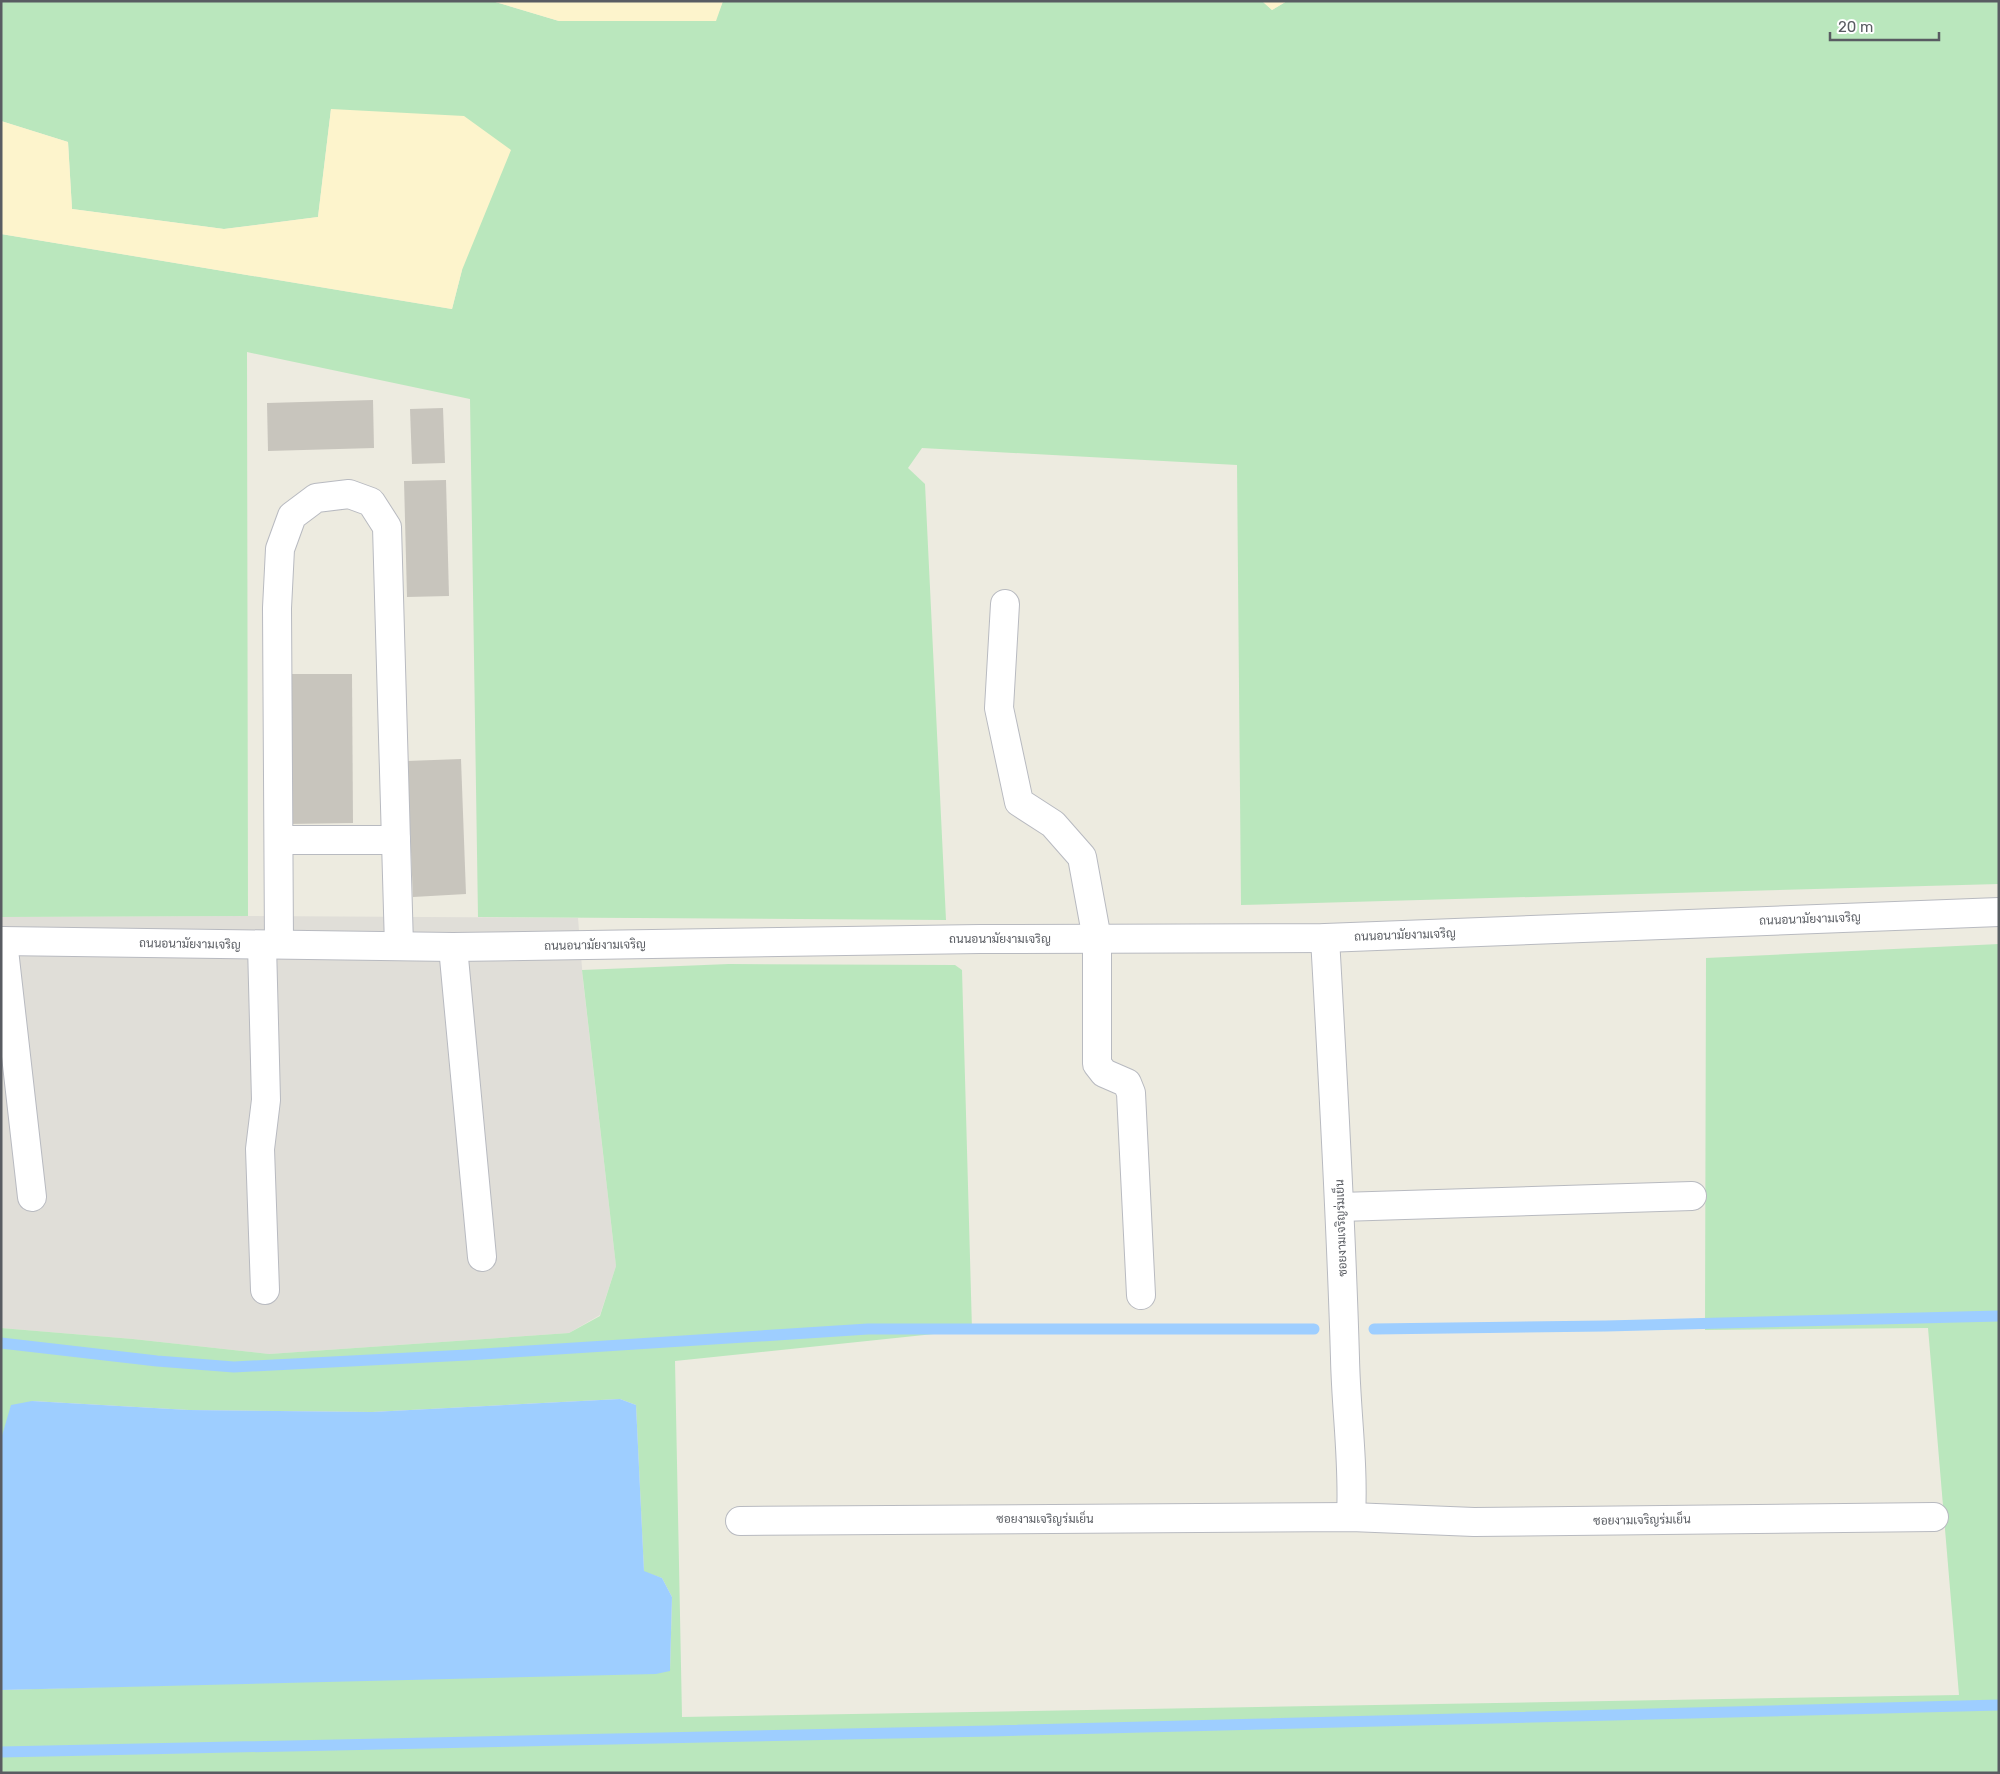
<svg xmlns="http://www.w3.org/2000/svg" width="2000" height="1774" font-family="Rubik,Sarabun,sans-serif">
	<rect width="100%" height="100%" fill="#edebe0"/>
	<!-- industrial -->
	<polygon fill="#e0ded8" points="248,916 578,918 583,980 616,1266 600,1315 569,1333 269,1354 133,1339 1,1328 1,917"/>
	<!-- green -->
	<g fill="#bae7bd">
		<polygon points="1,1 492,1 559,21 715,21 723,1 1262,1 1272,10 1287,1 1999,1 1999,884 1241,905 1237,465 922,448 908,468 925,484 946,920 478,917 470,399 247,352 248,916 1,917 1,234 452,309 462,270 331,109 318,217 224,229 72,209 68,142 1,121"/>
		<polygon points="1999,944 1999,1773 1,1773 1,1690 670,1670 672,1597 662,1578 644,1572 636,1405 620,1399 372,1412 189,1410 32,1401 1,1439 1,1328 133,1339 269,1354 569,1333 600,1316 616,1266 582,970 729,964 955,965 962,970 972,1330 675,1361 682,1717 1959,1695 1928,1328 1705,1330 1706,958"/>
	</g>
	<!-- sand -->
	<g fill="#fdf4cc">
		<polygon points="492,1 723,1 716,21 559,21"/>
		<polygon points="1262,1 1287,1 1272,10"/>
		<polygon points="331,109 464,116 511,150 462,270 452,309 1,234 1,121 68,142 72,209 224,229 318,217"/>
	</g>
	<!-- water -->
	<polygon fill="#9eceff" points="620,1399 636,1405 644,1571 662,1578 672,1597 670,1671 656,1674 1,1690 1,1439 11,1405 32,1401 189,1410 372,1412"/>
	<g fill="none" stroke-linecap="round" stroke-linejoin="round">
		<!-- stream -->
		<g stroke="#9eceff" stroke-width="11">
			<polyline points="1374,1329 1606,1326 1999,1316"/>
			<polyline points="1,1343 157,1361 234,1367 467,1355 868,1329 1314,1329"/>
			<polyline points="1,1752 991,1731 1999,1705"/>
		</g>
	</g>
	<!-- building -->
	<g fill="#c8c5bd">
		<polygon points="373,400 374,448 268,451 267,403"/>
		<polygon points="443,408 445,463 412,464 410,409"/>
		<polygon points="446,480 449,596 407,597 404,481"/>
		<polygon points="286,674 352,674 353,823 287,824"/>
		<polygon points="461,759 466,894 413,897 407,761"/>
	</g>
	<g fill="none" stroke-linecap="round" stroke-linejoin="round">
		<!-- minor casing -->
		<g stroke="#b8bac0" stroke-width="30">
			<g id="minor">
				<polyline points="1005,604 999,708 1019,802 1053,824 1082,857 1097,939 1097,1064 1104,1073 1127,1083 1131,1093 1141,1295"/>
				<polyline points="279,840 396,840"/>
				<path d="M 1325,938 C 1333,1078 1341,1218 1345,1358 C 1346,1411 1354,1464 1351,1517"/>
				<polyline points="1,941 453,947 980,939 1325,938 1999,912"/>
				<polyline points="3,941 32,1197"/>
				<polyline points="279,944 277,608 280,549 292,516 316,498 349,494 371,502 387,527 399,946"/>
				<polyline points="262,945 266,1100 260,1149 265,1290"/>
				<polyline points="453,947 482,1257"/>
				<polyline points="1340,1207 1692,1196"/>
				<polyline points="740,1521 1351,1517 1474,1522 1934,1517"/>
			</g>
		</g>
		<!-- minor -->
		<use href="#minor" stroke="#fff" stroke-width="28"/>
	</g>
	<g text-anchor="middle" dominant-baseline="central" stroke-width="5" stroke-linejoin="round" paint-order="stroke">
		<!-- street labels -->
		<g font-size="12" fill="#595c62" stroke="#fff">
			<text transform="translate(1810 919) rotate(-2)">ถนนอนามัยงามเจริญ</text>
			<text transform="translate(1405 935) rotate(-2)">ถนนอนามัยงามเจริญ</text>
			<text x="1000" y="939">ถนนอนามัยงามเจริญ</text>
			<text transform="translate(190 944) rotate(1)">ถนนอนามัยงามเจริญ</text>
			<text transform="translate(595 945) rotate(-1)">ถนนอนามัยงามเจริญ</text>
			<text transform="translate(1341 1228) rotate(-92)">ซอยงามเจริญร่มเย็น</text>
			<text x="1045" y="1519">ซอยงามเจริญร่มเย็น</text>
			<text transform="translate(1642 1520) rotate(-1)">ซอยงามเจริญร่มเย็น</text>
		</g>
	</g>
	<!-- border -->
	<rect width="2000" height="1774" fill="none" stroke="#595c62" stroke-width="5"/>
	<!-- scale -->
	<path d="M1830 32v8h109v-8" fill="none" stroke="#595c62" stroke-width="2.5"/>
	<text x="1838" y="32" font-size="15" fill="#595c62" stroke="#ffffff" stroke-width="4" paint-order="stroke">20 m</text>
</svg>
